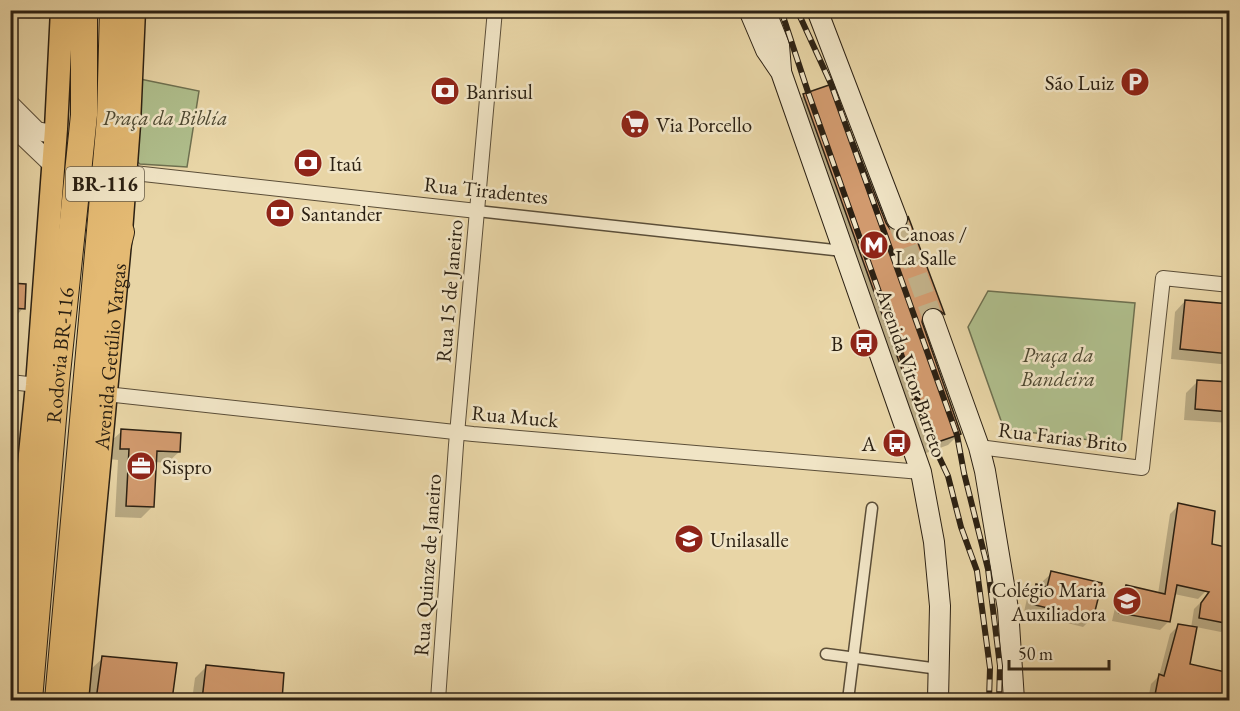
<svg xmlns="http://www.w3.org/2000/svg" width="1240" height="711" font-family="'EB Garamond',serif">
	<rect width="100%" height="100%" fill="#e8d5a6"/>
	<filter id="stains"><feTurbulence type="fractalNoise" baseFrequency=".00333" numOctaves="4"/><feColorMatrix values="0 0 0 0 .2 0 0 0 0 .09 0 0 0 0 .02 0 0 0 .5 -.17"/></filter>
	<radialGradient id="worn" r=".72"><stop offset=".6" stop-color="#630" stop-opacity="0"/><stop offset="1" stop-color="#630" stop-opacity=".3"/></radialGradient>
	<!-- green -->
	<g fill="#afbe8c" stroke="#6e7050" stroke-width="1.5">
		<polygon points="140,79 199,91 187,167 140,164 133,158"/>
		<polygon points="988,291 1135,303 1121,444 1004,429 968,327"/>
	</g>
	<!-- shadow -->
	<g fill="#0003">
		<polygon points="13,10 47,10 40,19 15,18"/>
		<polygon points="804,95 889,230 897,231 908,219 943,314 933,325 924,318 921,318 920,323 959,434 948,445 918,456 793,107"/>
		<polygon points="10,284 23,308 18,314 10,313"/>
		<polygon points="1185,301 1230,305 1230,365 1171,359 1175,312"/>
		<polygon points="1197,382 1230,384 1230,423 1184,420 1186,393"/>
		<polygon points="122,431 179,452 167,463 155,462 152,507 141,518 115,517 118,460 109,459 110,442"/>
		<polygon points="1179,505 1206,591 1198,599 1174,594 1169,621 1160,630 1112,621 1118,595 1127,587 1158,594 1170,514"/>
		<polygon points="1052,573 1092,618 1083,627 1024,612 1028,594 1037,586 1042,587 1043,581"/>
		<polygon points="1202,601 1211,602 1230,624 1221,632 1196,627 1189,665 1230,675 1230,700 1148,700 1151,684 1159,676 1170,634 1179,625 1191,628 1194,609"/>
		<polygon points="103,658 175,665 170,700 87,700 91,669"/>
		<polygon points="206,667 283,675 281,700 192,700 195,678"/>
	</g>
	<!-- building -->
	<g fill="#d19a6e" stroke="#2c2113" stroke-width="1.5">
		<polygon points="832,84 886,223 890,229 901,230 907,226 908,216 945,315 936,307 930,308 924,312 922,322 961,434 929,445 803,94"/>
		<polygon points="10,283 26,284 25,309 12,308 13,294 10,294"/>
		<polygon points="1185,300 1230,304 1230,354 1180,349"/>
		<polygon points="1197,380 1230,382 1230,412 1195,409"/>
		<polygon points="121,429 181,433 180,452 157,451 154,507 126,506 129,449 120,449"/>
		<polygon points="1178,503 1215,511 1212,544 1230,548 1230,624 1199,618 1201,603 1209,592 1177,585 1170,622 1119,613 1126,585 1165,594"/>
		<polygon points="1051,571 1102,583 1093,619 1031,604 1036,584 1047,587"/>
		<polygon points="1178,624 1197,627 1190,664 1230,673 1230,700 1213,700 1183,695 1182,700 1154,700 1159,674 1164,676"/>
		<polygon points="102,656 177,663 172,700 96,700"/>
		<polygon points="206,665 284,673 282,700 202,700"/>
	</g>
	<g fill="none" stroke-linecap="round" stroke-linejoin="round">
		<!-- secondary-tunnel -->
		<polyline stroke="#c2b189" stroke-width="20" stroke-dasharray="20 10" stroke-linecap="butt" points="897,219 933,319"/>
		<!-- pedestrian casing -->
		<g stroke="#5b4e38" stroke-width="13">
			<g id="pedestrian">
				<polyline points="477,211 843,251"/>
				<polyline points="826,654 939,669"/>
				<polyline points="848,700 872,508"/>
			</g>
		</g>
		<!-- minor casing -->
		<g stroke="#5b4e38" stroke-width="16">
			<g id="minor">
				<polyline points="125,172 477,211"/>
				<polyline points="10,382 37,385"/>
				<polyline points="106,394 473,434 921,472"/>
				<polyline points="979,447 1142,468 1163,278 1230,285"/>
				<polyline points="438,700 456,445 495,10"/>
			</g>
		</g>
		<!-- tertiary casing -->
		<g stroke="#5b4e38" stroke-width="20">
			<g id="tertiary">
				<polyline points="10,104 37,131 47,133 56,129"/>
				<polyline points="10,124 54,166"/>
			</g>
		</g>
		<!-- secondary casing -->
		<g stroke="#2c2113" stroke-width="22">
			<g id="secondary">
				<polyline points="749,10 766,50 781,72 921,472 934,542 940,606 938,700"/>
				<polyline points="765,10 779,45 781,70"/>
				<polyline points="817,10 897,219"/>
				<polyline points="933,319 979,447 985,471 1008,609 1014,700"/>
			</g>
		</g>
		<!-- primary casing -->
		<g stroke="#2c2113" stroke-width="25">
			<g id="primary">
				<polyline points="10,652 37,385 56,129 62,10"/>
				<path id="s1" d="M 77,700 L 121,232 L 129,124 L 134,10"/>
			</g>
		</g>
		<!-- motorway casing -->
		<g stroke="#2c2113" stroke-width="28">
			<g id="motorway">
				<polyline points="109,280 121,232"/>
				<polyline points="10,658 24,700"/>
				<path id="s2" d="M 29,700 L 56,383 L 84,115 L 84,10"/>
				<polyline points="58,700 110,119 113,10"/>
			</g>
		</g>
		<!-- pedestrian -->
		<use href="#pedestrian" stroke="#f0e4c5" stroke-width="10"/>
		<!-- minor -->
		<use href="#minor" stroke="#f0e4c5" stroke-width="14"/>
		<!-- tertiary -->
		<use href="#tertiary" stroke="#f0e4c5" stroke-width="18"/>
		<!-- secondary -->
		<use href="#secondary" stroke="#f0e4c5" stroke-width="20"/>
		<!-- primary -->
		<use href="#primary" stroke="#e4ba73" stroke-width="22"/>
		<!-- motorway -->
		<use href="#motorway" stroke="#e4ba73" stroke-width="26"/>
		<!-- rail casing -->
		<g stroke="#2c2113" stroke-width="6">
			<g id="rail">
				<polyline points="781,10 808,92 933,444 948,476 961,527 977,571 990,668 989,700"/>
				<polyline points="797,10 831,84 957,435 964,473 988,569 1000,666 999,700"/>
			</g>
		</g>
		<!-- rail -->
		<use href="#rail" stroke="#f0e4c5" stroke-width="4" stroke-dasharray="11" stroke-linecap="butt"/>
	</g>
	<!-- icons -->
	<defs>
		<g id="parking-disc" transform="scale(1.5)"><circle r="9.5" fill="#8f2418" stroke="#f0e4c5"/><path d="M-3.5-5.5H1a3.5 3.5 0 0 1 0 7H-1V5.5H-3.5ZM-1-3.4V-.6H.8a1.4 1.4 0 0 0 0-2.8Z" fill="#fff"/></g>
		<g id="bank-disc" transform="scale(1.5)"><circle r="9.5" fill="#8f2418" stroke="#f0e4c5"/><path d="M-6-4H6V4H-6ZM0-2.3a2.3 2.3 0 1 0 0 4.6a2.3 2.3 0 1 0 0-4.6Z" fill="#fff"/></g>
		<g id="supermarket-disc" transform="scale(1.5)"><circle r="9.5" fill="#8f2418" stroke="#f0e4c5"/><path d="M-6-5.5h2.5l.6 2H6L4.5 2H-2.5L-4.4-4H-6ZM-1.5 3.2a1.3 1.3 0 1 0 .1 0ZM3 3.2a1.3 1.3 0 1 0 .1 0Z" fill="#fff"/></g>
		<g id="metro-disc" transform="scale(1.5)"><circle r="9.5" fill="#8f2418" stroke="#f0e4c5"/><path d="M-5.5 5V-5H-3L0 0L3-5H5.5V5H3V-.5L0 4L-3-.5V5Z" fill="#fff"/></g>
		<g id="bus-disc" transform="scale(1.5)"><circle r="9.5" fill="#8f2418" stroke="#f0e4c5"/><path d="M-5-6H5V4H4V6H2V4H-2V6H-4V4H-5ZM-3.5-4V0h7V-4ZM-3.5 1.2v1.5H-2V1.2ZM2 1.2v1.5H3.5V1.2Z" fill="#fff"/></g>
		<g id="office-disc" transform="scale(1.5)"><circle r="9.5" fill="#8f2418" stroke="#f0e4c5"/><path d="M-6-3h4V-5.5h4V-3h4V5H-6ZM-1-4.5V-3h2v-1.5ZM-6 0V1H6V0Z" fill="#fff"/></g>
		<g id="university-disc" transform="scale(1.5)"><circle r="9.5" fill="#8f2418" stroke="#f0e4c5"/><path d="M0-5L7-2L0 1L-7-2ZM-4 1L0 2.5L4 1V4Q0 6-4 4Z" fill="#fff"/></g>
		<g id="school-disc" transform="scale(1.5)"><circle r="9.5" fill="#8f2418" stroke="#f0e4c5"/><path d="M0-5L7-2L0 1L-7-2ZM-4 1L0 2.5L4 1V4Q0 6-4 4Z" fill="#fff"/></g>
	</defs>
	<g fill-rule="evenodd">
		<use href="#parking-disc" x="1135" y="82"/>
		<use href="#bank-disc" x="445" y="91"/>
		<use href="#supermarket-disc" x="635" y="124"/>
		<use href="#bank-disc" x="308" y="163"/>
		<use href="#bank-disc" x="280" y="213"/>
		<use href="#metro-disc" x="874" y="245"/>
		<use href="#bus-disc" x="864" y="343"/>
		<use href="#bus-disc" x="897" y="443"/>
		<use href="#office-disc" x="141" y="466"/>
		<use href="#university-disc" x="689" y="539"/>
		<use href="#school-disc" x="1127" y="601"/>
	</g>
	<g text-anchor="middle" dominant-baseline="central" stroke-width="5" stroke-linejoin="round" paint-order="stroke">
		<!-- shield labels -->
		<rect fill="#f0e4c5" stroke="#675c48" stroke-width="1.5" x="66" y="167" width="78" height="34" rx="4.5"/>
		<g font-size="20" font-weight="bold" fill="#2c2113">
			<text x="105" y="184">BR-116</text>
		</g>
		<!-- poi labels -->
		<g font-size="21" fill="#2c2113" stroke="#f0e4c5" text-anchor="start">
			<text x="1114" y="82" text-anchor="end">São Luiz</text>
			<text x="466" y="91">Banrisul</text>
			<text x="656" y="124">Via Porcello</text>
			<text x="329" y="163">Itaú</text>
			<text x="301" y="213">Santander</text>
			<text x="895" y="233">Canoas /<tspan x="895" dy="24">La Salle</tspan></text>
			<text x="843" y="343" text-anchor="end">B</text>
			<text x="876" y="443" text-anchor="end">A</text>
			<text x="162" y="466">Sispro</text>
			<text x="710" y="539">Unilasalle</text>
			<text x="1106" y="589" text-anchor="end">Colégio Maria<tspan x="1106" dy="24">Auxiliadora</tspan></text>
		</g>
		<!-- park labels -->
		<g font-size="21" font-style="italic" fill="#4d4831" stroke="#f0e4c5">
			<text x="165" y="117">Praça da Biblía</text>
			<text x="1058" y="354">Praça da<tspan x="1058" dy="24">Bandeira</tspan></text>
		</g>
		<!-- street labels -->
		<g font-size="21" fill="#2c2113" stroke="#f0e4c5">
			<text transform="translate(486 190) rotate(6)">Rua Tiradentes</text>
			<text transform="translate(449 291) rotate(-85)">Rua 15 de Janeiro</text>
			<text stroke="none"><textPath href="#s2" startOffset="346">Rodovia BR-116</textPath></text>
			<text stroke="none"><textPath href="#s1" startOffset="345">Avenida Getúlio Vargas</textPath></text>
			<text transform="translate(912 373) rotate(71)">Avenida Vitor Barreto</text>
			<text transform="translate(515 416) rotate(5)">Rua Muck</text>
			<text transform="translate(1063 437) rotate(7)">Rua Farias Brito</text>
			<text transform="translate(427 565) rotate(-86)">Rua Quinze de Janeiro</text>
		</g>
	</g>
	<!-- margin -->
	<rect width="1240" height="711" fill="none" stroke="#e8d5a6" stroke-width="36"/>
	<rect x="12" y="12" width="1216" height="687" fill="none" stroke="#2c2113" stroke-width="3"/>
	<rect x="18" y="18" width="1204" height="675" fill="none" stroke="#2c2113" stroke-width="1.5"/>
	<!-- scale -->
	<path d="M1009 660v9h100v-9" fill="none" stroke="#2c2113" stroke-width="3"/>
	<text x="1018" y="660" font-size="18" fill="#2c2113" stroke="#f0e4c5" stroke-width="4.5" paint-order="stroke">50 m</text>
	<rect width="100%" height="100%" filter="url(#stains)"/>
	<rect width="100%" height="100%" fill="url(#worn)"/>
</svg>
